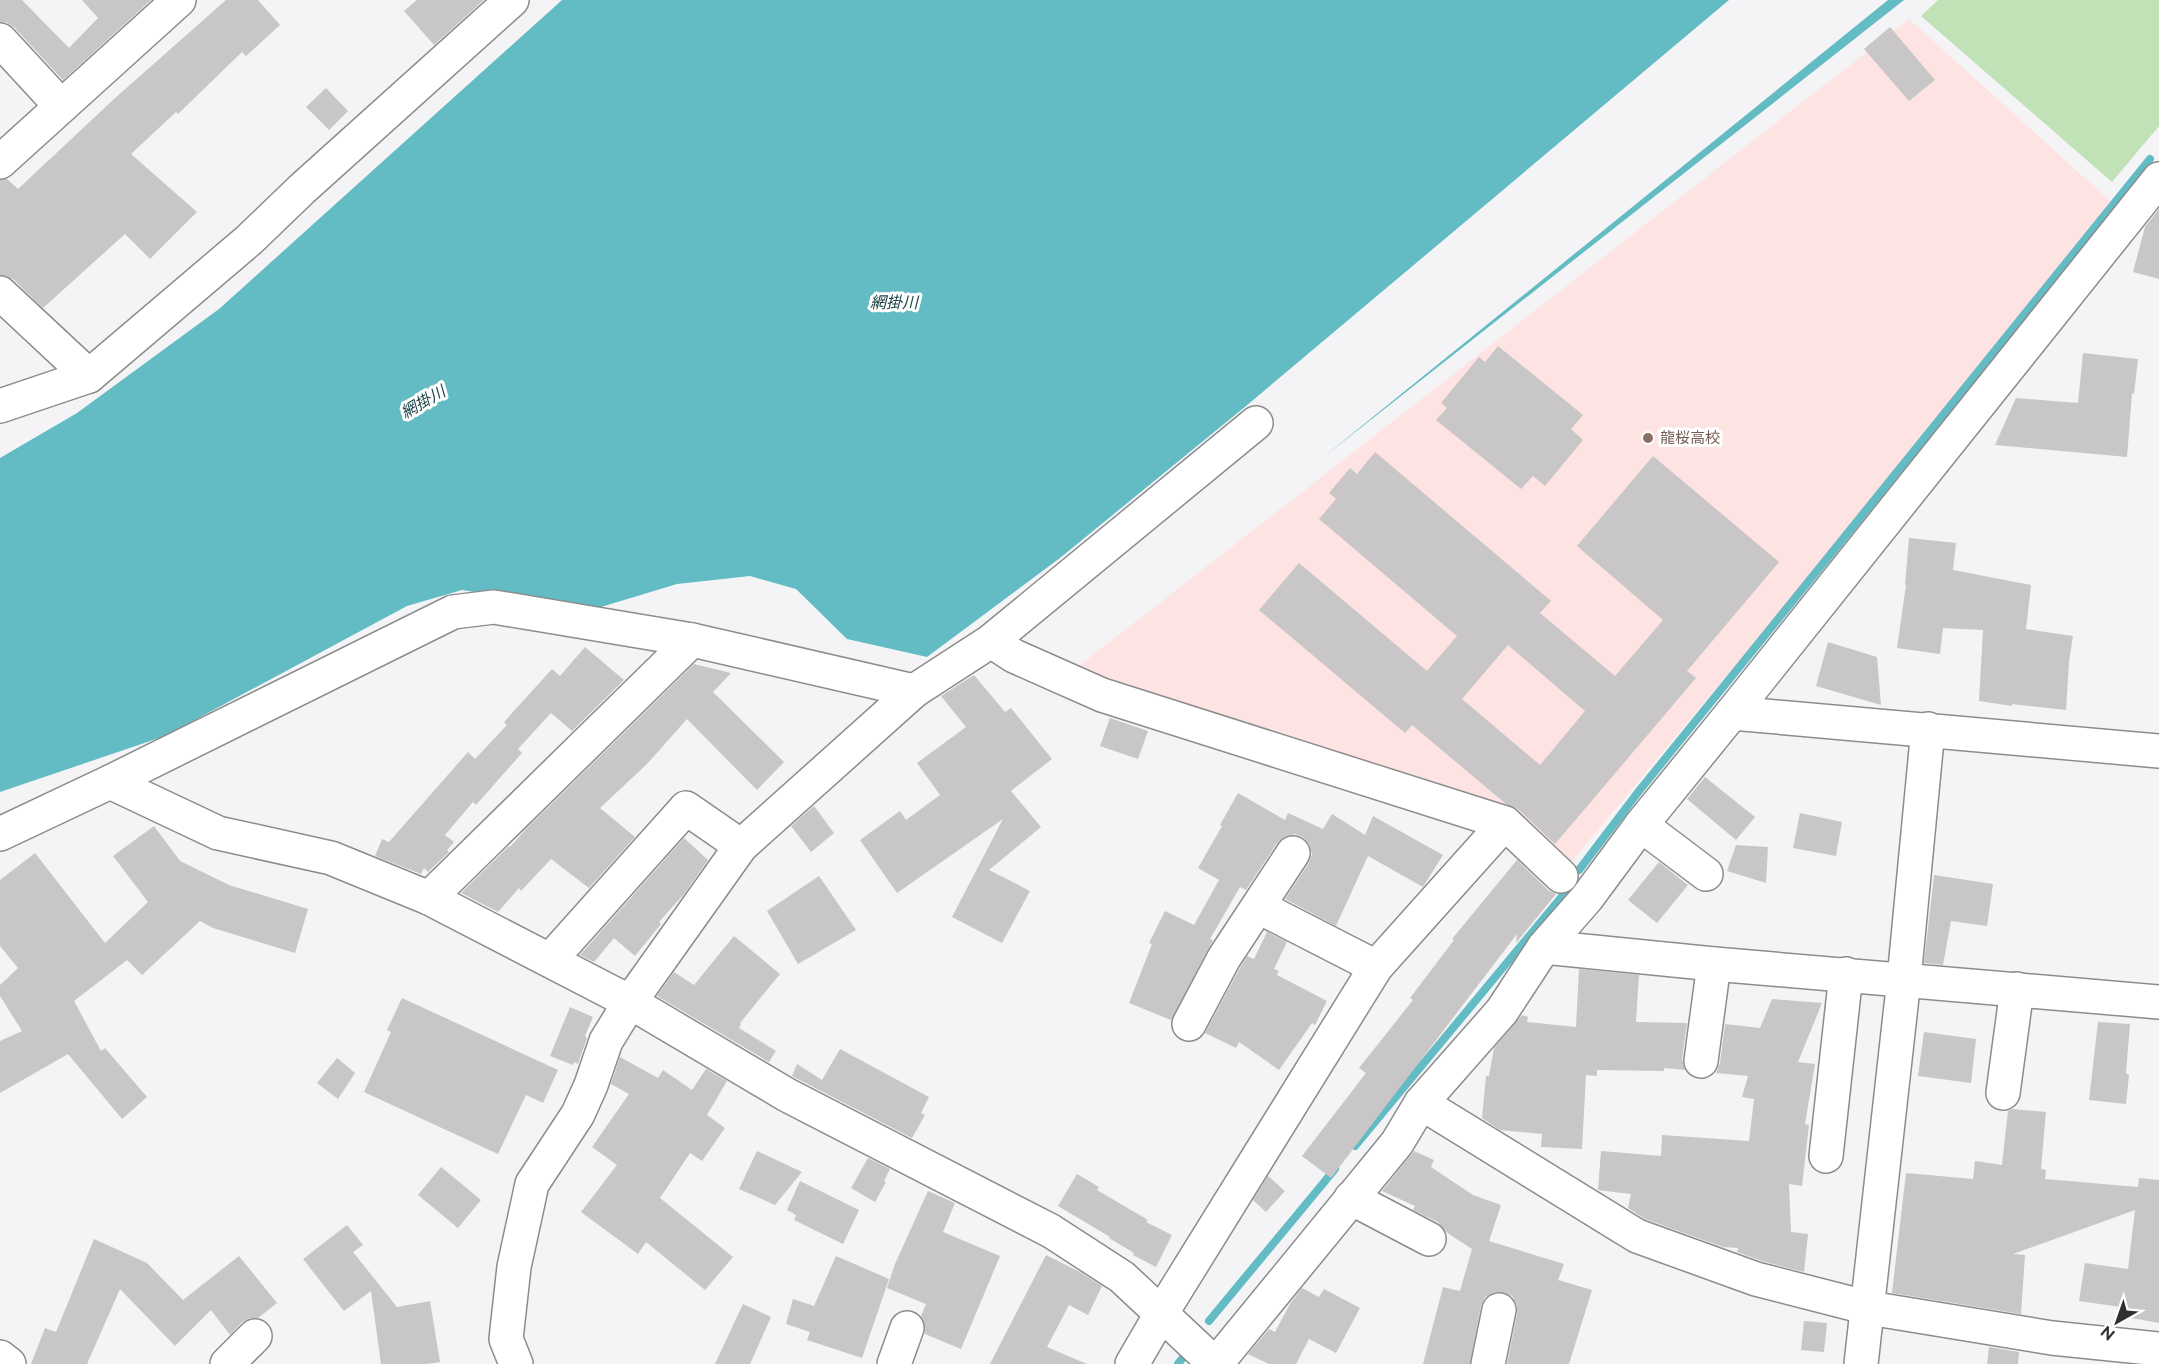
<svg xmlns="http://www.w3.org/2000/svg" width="2159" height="1364" font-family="Raleway,'Noto Sans JP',sans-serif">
	<rect width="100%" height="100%" fill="#f4f4f6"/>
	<!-- education -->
	<polygon fill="#fee3e3" points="1909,19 2117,207 1572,861 1499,812 1075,669"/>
	<!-- green -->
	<polygon fill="#c1e1b6" points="1938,0 2159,0 2159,126 2112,182 1921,16"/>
	<!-- water -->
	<g fill="#63bbc4">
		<polygon points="562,0 1729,0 1246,406 1060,558 927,657 847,639 796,589 750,576 677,584 591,610 462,590 407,606 165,736 0,792 0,458 77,413 219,309"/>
		<polygon points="1888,0 1904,0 1321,459"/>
	</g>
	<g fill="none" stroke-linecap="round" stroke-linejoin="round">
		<!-- stream -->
		<g stroke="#63bbc4" stroke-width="8">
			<polyline points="1579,870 1639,791 2150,159"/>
			<polyline points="1355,1146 1564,894"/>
			<polyline points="1209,1321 1335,1169"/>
			<polyline points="1178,1364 1188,1351"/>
		</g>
	</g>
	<!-- building -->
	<g fill="#c8c6c6" fill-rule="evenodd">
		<polygon points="0,0 22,0 69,48 98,18 82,0 151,0 63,80 14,27 6,22 0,22"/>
		<polygon points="226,0 258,0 280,25 246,56 242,52 178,114 176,112 131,154 197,212 150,259 125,234 43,308 13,279 0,275 0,180 7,179 18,189 114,99"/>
		<polygon points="417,0 484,0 434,45 404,11"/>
		<polygon points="1890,27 1935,80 1909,101 1864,49"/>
		<polygon points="326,88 348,111 329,130 306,107"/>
		<polygon points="2159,209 2159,279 2133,272 2145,227"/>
		<polygon points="1498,346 1583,415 1571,429 1583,440 1545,486 1533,476 1521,489 1436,420 1447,408 1441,403 1479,357 1485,362"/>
		<polygon points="2083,353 2138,359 2134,394 2132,393 2127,457 1995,445 2016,398 2078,403"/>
		<path d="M 1375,452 L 1551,601 L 1540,613 L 1615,676 L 1663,620 L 1577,546 L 1653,456 L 1779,562 L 1687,671 L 1696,678 L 1555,844 L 1518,809 L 1506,804 L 1412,725 L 1405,733 L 1259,610 L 1299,563 L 1427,671 L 1457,636 L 1319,519 L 1336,499 L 1329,493 L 1350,468 L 1357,474 ZM 1508,645 L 1585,711 L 1540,765 L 1462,699 Z"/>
		<polygon points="1909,538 1956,543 1953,570 2031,585 2026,629 2073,636 2069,662 2066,710 2012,704 2012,706 1979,701 1983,630 1943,628 1940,654 1897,648 1906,585 1905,585"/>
		<polygon points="1828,642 1877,657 1881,705 1816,686"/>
		<polygon points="585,647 624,680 572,731 551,713 518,749 522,753 476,805 473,802 445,835 454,842 447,850 449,852 428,872 424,868 421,874 375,856 382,839 389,842 468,752 475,759 507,725 504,722 552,669 560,676"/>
		<polygon points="694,664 731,673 713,692 784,762 757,790 687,719 647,764 600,808 635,837 589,888 551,859 521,891 519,888 498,912 461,893 509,846 510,847 527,828"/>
		<polygon points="974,675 1005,712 1011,708 1052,759 1011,791 1041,827 989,870 1030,891 1002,943 952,917 1003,819 897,893 860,840 900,811 906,820 940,795 917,763 966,727 941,696"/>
		<polygon points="1110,718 1148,731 1138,759 1100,746"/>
		<polygon points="1705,777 1755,817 1736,840 1687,799"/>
		<polygon points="1238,793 1285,820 1288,813 1323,829 1332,814 1365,835 1373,816 1443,855 1423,887 1368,856 1336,926 1285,899 1309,863 1312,854 1309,844 1303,837 1295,834 1285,836 1277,843 1246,890 1240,887 1210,939 1213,940 1171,1020 1129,1003 1152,944 1149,943 1165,911 1194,925 1219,880 1198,868 1222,826 1220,825"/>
		<polygon points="814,806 834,833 811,852 791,826"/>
		<polygon points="1800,813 1842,822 1836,856 1793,848"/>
		<polygon points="154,826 180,861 229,885 308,909 295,953 213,928 200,921 142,975 127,960 74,1001 101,1051 105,1048 147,1097 122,1119 68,1054 0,1093 0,1041 22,1031 0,996 0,985 18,968 0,946 0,880 35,853 105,943 148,902 113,856"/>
		<polygon points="684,838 708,860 684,894 659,922 661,924 635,956 614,938 594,962 580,955"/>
		<polygon points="1736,845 1768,847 1766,883 1727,871"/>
		<polygon points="1517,860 1548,890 1556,894 1516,943 1517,934 1331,1178 1302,1156 1366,1073 1359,1068 1413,1000 1410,998 1454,940 1452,939"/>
		<polygon points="1659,862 1688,885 1657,923 1628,900"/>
		<polygon points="1934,875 1993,884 1987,926 1951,921 1943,965 1924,963"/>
		<polygon points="819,876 856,930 798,964 767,911"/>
		<polygon points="1267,932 1287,942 1274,969 1279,971 1277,975 1327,1001 1315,1025 1312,1023 1279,1070 1239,1042 1236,1048 1205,1033 1240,968 1247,956 1254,959"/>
		<polygon points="734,936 780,974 740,1023 741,1024 739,1028 776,1051 769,1062 657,996 674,972 694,985"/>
		<polygon points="1579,969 1639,975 1636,1022 1687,1023 1682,1059 1685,1070 1664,1068 1664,1071 1597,1070 1597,1076 1586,1075 1582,1149 1541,1147 1542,1134 1500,1130 1482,1118 1486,1076 1489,1076 1494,1048 1522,1015 1528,1017 1527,1022 1576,1027"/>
		<polygon points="402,998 558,1070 543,1103 526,1095 498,1154 364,1092 391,1032 387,1030"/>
		<polygon points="1772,999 1822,1003 1798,1062 1815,1064 1805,1124 1809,1125 1802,1186 1789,1184 1791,1232 1808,1234 1804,1272 1762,1261 1737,1252 1738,1248 1723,1247 1645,1219 1628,1208 1631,1194 1598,1190 1601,1151 1661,1156 1662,1135 1749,1141 1754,1099 1742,1097 1748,1076 1716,1073 1720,1063 1725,1024 1760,1028"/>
		<polygon points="570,1007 593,1017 585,1036 587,1038 578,1064 574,1062 573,1065 550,1056"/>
		<polygon points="2098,1022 2130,1024 2126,1073 2129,1075 2126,1104 2089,1100"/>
		<polygon points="1924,1032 1976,1039 1971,1083 1918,1076"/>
		<polygon points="840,1049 929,1097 921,1113 925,1115 912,1138 792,1076 797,1064 822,1080"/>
		<polygon points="620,1057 658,1078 663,1070 692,1090 706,1069 727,1081 707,1115 725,1128 702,1161 690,1153 660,1198 733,1257 705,1290 646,1242 638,1254 581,1212 617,1165 592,1147 629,1094 611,1084"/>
		<polygon points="337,1058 355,1073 338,1099 317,1083"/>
		<polygon points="2012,1109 2046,1112 2041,1169 2046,1170 2045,1179 2138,1187 2139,1178 2159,1180 2159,1323 2132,1318 2134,1309 2079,1301 2085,1263 2128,1269 2135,1210 2013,1254 2025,1255 2021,1314 1892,1293 1906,1173 1973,1179 1975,1161 2002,1165 2008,1111"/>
		<polygon points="757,1151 802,1172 775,1205 739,1189"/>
		<polygon points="1414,1151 1434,1160 1431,1167 1473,1195 1501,1205 1489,1241 1564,1264 1558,1280 1592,1290 1569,1364 1507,1364 1517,1314 1517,1305 1512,1296 1502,1292 1494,1292 1485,1297 1481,1306 1470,1364 1423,1364 1443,1287 1460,1291 1472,1249 1446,1232 1438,1222 1413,1210 1415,1206 1382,1191"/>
		<polygon points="868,1158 890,1169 884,1181 886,1182 875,1202 851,1188"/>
		<polygon points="441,1167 481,1200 458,1228 418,1195"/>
		<polygon points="1077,1174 1099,1187 1097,1190 1148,1220 1146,1222 1172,1235 1156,1267 1133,1255 1134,1253 1109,1238 1110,1237 1058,1206"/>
		<polygon points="1268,1176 1285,1191 1266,1212 1253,1200"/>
		<polygon points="800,1181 859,1210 843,1244 794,1220 796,1215 787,1210"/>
		<polygon points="928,1191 955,1203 943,1232 1000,1256 961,1349 925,1334 925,1325 921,1316 926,1304 887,1288 895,1264"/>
		<polygon points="347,1225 363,1245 353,1252 397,1307 430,1301 440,1362 427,1364 381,1364 371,1291 344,1311 303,1259"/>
		<polygon points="94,1239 147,1263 183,1300 239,1256 277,1303 258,1318 250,1318 242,1322 230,1335 211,1310 175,1346 120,1289 87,1364 31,1364 45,1328 56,1332"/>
		<polygon points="1046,1255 1080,1272 1102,1286 1088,1315 1069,1305 1047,1347 1087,1364 990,1364"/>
		<polygon points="836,1256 889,1279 862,1358 807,1340 810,1332 786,1324 793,1299 814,1306"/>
		<polygon points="1302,1288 1319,1297 1324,1289 1360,1308 1336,1353 1309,1339 1296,1364 1269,1364 1248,1354 1269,1329 1275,1332 1290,1304"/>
		<polygon points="743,1304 771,1317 750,1364 715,1364"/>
		<polygon points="1804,1321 1827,1323 1824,1352 1801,1350"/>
		<polygon points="1989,1347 2019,1352 2018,1364 1987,1364"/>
	</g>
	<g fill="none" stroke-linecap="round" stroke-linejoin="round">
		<!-- minor casing -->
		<g stroke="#8b8c8d" stroke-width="36">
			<g id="minor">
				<polyline points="0,40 61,106"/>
				<polyline points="0,162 179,0"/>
				<polyline points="0,293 89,376"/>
				<polyline points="0,406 89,376 249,240 302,189 512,0"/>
				<polyline points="991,641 1014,656 1102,695 1505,823 1561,876"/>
				<polyline points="1732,713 2159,751"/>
				<polyline points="110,782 218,833 331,858 429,898 630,1002 787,1095 1051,1231 1122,1277 1215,1364"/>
				<polyline points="1641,825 1706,874"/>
				<polyline points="0,834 110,782 453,612 494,607 692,640 914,691"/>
				<polyline points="429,898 692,640"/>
				<polyline points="1259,907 1376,967"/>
				<polyline points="1544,947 1714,964 2159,1002"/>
				<polyline points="550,960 686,808 741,846"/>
				<polyline points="1189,1024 1224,958 1293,853"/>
				<polyline points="1701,1061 1714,964"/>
				<polyline points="2003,1093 2017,989"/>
				<polyline points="1421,1103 1637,1236 1756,1279 1869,1308 2052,1338 2159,1349"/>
				<polyline points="1826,1156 1846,974"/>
				<polyline points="1351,1198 1429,1239"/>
				<polyline points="0,1357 9,1364"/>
				<polyline points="227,1364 255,1336"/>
				<polyline points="516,1364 506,1339 514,1267 532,1184 578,1114 591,1085 606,1041 630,1002 741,846 914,691 991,641 1256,423"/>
				<polyline points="894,1364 907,1328"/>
				<polyline points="1132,1364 1164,1309 1376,967 1505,823"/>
				<polyline points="1216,1364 1397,1143 1421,1103 1502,1011 1544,947 1587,898 1641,825 1732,713 2159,179"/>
				<polyline points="1488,1364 1499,1310"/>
				<polyline points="1861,1364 1904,979 1928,729"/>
			</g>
		</g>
		<!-- minor -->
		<use href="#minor" stroke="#fff" stroke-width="33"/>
	</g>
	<!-- markers -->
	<circle fill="#8d6e63" stroke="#fff" stroke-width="2" cx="1648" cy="438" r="6"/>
	<g text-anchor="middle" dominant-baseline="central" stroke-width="6" stroke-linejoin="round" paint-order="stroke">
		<!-- education labels -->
		<g font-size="15" fill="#785e54" stroke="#fff" text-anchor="start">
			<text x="1660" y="438">龍桜高校</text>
		</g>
		<!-- water labels -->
		<g font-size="16" font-style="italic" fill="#1a4347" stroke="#fff">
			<text x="894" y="302">網掛川</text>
			<text transform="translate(423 402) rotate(-30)">網掛川</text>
		</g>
	</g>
	<!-- north arrow -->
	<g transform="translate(2117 1322) rotate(220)" stroke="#ffffff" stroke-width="4.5" paint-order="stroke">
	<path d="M0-4.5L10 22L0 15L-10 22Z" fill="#303031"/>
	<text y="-9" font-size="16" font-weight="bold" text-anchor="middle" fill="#303031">N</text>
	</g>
</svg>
